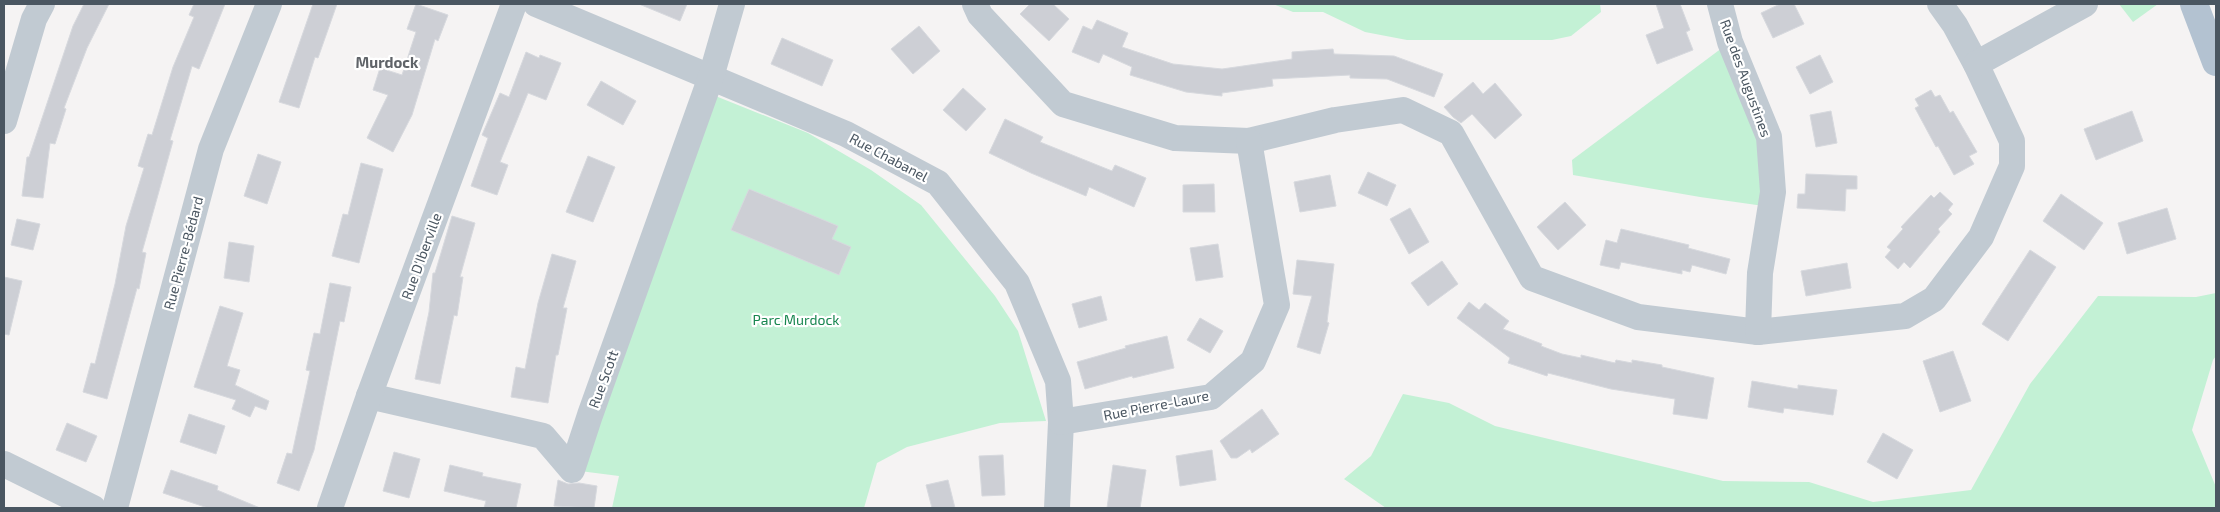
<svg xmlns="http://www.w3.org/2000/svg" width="2220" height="512" font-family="'Exo 2',sans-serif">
	<rect width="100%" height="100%" fill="#f5f3f3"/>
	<!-- green -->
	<g fill="#c3f1d5">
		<polygon points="1273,4 1600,4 1601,12 1571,36 1552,40 1407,40 1365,32 1323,12 1293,12"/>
		<polygon points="2119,4 2158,4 2133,22"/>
		<polygon points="1730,42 1769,137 1771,207 1700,197 1573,175 1572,160"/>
		<polygon points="708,93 808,133 871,170 921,205 995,296 1018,331 1046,421 1000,423 907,447 877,463 864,508 612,508 619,476 572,470"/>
		<polygon points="2216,293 2216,356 2213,360 2192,430 2216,487 2216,508 1386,508 1344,479 1371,456 1403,394 1449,403 1495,426 1723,481 1809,482 1873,502 1971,490 2030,384 2098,296 2196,297"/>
	</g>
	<!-- building -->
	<g fill="#cdcfd5" stroke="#d7d9de">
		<polygon points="84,4 109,4 87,48 64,108 66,109 55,144 50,143 43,198 22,196 27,157 29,157 73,26"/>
		<polygon points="194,4 225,4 199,69 192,66 170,140 173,141 142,252 146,253 139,289 137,288 107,399 83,392 91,363 95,364 115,284 126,226 144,168 138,166 148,134 152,135 173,67 194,17 189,15"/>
		<polygon points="313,4 337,4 318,58 315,57 299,108 279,102"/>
		<polygon points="416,4 448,15 438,41 435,39 412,115 393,152 367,138 388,95 373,90 380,68 402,75 416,32 407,29"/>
		<polygon points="639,4 687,4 680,21"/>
		<polygon points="1030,4 1053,4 1069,19 1049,41 1020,14"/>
		<polygon points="1656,4 1680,4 1690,30 1686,32 1693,50 1657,64 1646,35 1664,28"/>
		<polygon points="1780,4 1794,4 1804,24 1773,38 1761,13"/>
		<polygon points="1097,20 1128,33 1122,47 1173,64 1222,69 1292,59 1292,52 1333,49 1334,54 1394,56 1443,74 1434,97 1387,79 1350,78 1350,75 1272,79 1273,86 1222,93 1222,96 1186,92 1130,75 1132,67 1103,54 1099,63 1072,52 1083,26 1092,30"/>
		<polygon points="919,26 940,51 913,74 891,49"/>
		<polygon points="782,38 833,60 822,86 771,64"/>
		<polygon points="526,52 539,58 540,55 561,63 546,100 528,93 500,162 508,165 497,195 471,186 488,138 482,135 500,93 509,97"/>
		<polygon points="1820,55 1833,82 1810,94 1796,67"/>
		<polygon points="601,81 636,101 623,125 587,105"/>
		<polygon points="1473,82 1483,94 1495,83 1522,115 1495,139 1472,114 1461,123 1453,117 1444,107"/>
		<polygon points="963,88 986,109 966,131 943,110"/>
		<polygon points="1931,90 1935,97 1940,95 1950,113 1953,111 1977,152 1969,156 1974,164 1954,175 1938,146 1936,147 1915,108 1919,106 1915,99"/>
		<polygon points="1831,111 1837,143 1816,147 1810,115"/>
		<polygon points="2132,111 2143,141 2096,160 2084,129"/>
		<polygon points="1005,119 1043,137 1040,142 1112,171 1115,165 1146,178 1134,207 1089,187 1086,196 1031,173 989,153"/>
		<polygon points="258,154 281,162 267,204 244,196"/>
		<polygon points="588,156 615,167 593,222 566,212"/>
		<polygon points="361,163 383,169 359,263 332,256 343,214 348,215"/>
		<polygon points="1368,172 1396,185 1387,206 1358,193"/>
		<polygon points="1806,174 1857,176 1857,189 1846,189 1845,211 1797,208 1798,194 1805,194"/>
		<polygon points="1330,175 1336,206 1300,212 1294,182"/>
		<polygon points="1214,184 1215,212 1183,212 1183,185"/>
		<polygon points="749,189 838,226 832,239 851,247 839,275 731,230"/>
		<polygon points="1940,192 1953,204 1948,210 1952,214 1938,229 1940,232 1910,268 1904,262 1898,269 1885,257 1891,250 1887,247 1903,229 1901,227 1931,195 1934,198"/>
		<polygon points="2061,194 2103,223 2084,250 2043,221"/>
		<polygon points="1565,202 1586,225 1558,250 1537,227"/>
		<polygon points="1410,208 1429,242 1409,254 1390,219"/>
		<polygon points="2167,208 2176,239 2127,254 2118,223"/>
		<polygon points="452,216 475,223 460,277 463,277 457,316 454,315 440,384 415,379 429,312 433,273 435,273"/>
		<polygon points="17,219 40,224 33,250 11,245"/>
		<polygon points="1621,229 1689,245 1688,248 1730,259 1726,274 1692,265 1690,272 1682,270 1682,274 1621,262 1619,269 1600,265 1606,240 1617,243"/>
		<polygon points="229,242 254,246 249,282 224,278"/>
		<polygon points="1218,244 1223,277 1196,281 1190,248"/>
		<polygon points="2030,250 2056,267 2008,341 1982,324"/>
		<polygon points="552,254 576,261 563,308 567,308 558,355 556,355 548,403 511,397 516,367 525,369 538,303"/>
		<polygon points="1297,260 1334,264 1327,322 1329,323 1320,354 1297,347 1312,296 1293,294"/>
		<polygon points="1442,261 1458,284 1428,306 1411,283"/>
		<polygon points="1847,263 1851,288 1806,296 1801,271"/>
		<polygon points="4,277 22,281 9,335 4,334"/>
		<polygon points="330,283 351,287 344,322 340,321 314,450 299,491 277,483 287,453 292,454 310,371 306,370 314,333 320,334"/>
		<polygon points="1101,296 1107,320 1079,328 1072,304"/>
		<polygon points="1469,302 1479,310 1485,303 1509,321 1503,329 1542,344 1541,346 1562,354 1581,358 1581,355 1615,363 1616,360 1632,363 1632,360 1662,365 1662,367 1714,378 1707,419 1673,414 1675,399 1611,389 1548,373 1547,376 1508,363 1510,358 1457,318"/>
		<polygon points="220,306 243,313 227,366 240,370 235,385 269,401 266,410 255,406 250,417 232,409 236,400 194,387"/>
		<polygon points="1200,318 1223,331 1210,353 1187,340"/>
		<polygon points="1167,336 1174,368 1133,378 1132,376 1085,389 1077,362 1126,348 1125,346"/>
		<polygon points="1953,351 1971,401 1940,412 1923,361"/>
		<polygon points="1752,381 1798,389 1798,385 1837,390 1833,415 1784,408 1783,413 1748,407"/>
		<polygon points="1262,409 1279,434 1252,453 1250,449 1237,458 1231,458 1220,441"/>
		<polygon points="189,414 225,426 216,454 180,442"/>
		<polygon points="67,423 97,436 86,462 56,450"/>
		<polygon points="1883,433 1913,450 1897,479 1867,462"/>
		<polygon points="1212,450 1216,480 1180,486 1176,456"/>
		<polygon points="394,452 420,459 409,498 383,491"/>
		<polygon points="1003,455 1005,495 982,496 979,456"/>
		<polygon points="450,465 483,473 482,476 521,484 516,508 484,508 486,501 444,491"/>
		<polygon points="1113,465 1146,470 1140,508 1107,508"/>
		<polygon points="171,470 218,486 217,490 260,508 208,508 163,493"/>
		<polygon points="558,480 568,484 579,483 597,486 594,508 554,506"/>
		<polygon points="948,480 955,508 932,508 926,485"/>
	</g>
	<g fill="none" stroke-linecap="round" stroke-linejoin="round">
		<!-- minor -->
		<g stroke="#c1cad2" stroke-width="26">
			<polyline points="536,4 846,134 938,183 1017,283 1058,381 1061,422 1057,508"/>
			<polyline points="975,4 980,15 1063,104 1175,138 1249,141 1335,120 1403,110 1451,133 1532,278 1638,317 1758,332 1905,316 1934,299 1981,237 2012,166 2012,141 1976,64 1955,25 1940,4"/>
			<polyline points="1720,4 1730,42 1769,137 1773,192 1760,273 1758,332"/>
			<polyline points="1976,64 2085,4"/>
			<polyline points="4,121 34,19 42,4"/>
			<polyline points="369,396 543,436 572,470 590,415 711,77 732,4"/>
			<polyline points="1061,422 1211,397 1253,361 1277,305 1249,141"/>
			<polyline points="4,464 93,508"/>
			<polyline points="115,508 211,149 269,4"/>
			<polyline points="330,508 369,396 514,4"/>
		</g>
		<!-- major -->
		<polyline stroke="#b3c2d1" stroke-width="28" points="2194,4 2216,62"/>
	</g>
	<g text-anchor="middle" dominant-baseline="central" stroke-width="4.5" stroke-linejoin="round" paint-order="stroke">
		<!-- street labels -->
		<g font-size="14" fill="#4a5661" stroke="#fff">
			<text transform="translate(1746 78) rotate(70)">Rue des Augustines</text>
			<text transform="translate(889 157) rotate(28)">Rue Chabanel</text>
			<text transform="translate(183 253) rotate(-75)">Rue Pierre-Bédard</text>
			<text transform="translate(421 256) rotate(-70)">Rue D'Iberville</text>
			<text transform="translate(603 379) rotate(-70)">Rue Scott</text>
			<text transform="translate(1156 405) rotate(-11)">Rue Pierre-Laure</text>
		</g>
		<!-- park labels -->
		<g font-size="14" fill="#17864f" stroke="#fff">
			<text x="796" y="319">Parc Murdock</text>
		</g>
		<!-- neighbourhood labels -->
		<g font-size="15" font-weight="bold" fill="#5f6368" stroke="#fff">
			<text x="387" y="62">Murdock</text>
		</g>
	</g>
	<!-- border -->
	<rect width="2220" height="512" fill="none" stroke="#4a5661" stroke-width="10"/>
</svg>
